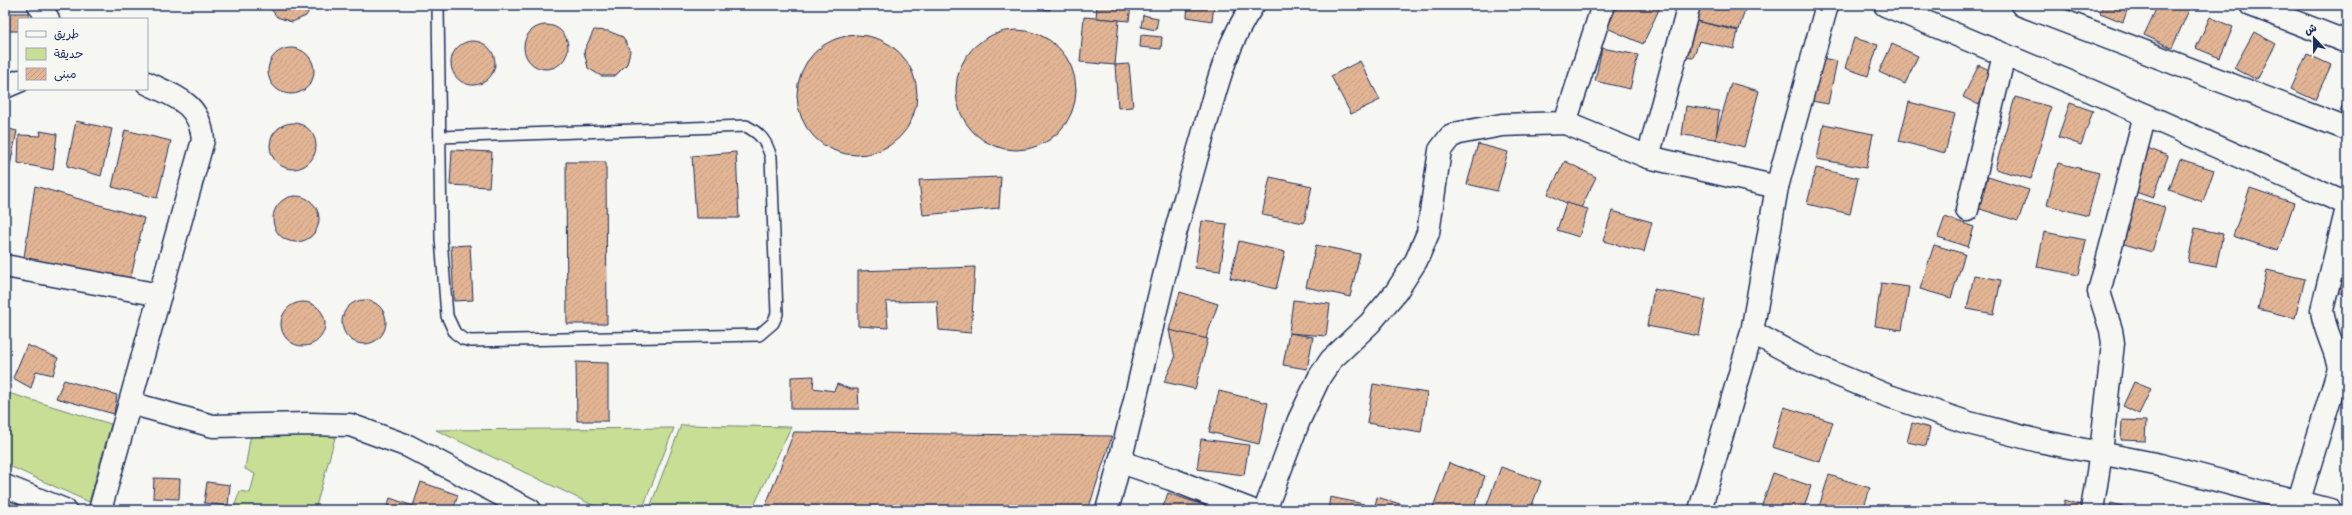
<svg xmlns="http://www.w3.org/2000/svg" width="2352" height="515" font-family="Mynerve,'Playpen Sans Arabic',sans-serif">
	<defs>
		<pattern id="building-hatch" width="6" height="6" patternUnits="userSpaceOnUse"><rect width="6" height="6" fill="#e3b594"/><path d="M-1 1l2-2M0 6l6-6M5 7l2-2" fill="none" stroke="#c29c82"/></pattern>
	</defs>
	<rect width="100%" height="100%" fill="#f6f6f2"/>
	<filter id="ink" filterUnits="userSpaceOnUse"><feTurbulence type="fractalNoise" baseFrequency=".025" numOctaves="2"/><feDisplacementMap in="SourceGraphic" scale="8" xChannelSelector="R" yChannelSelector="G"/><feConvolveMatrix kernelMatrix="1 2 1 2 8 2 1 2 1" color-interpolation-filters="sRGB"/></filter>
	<g filter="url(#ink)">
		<!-- green -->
		<g fill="#c7de94" stroke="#718679">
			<polygon points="5,392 111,424 89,502 5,464"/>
			<polygon points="681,425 791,427 752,510 649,510"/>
			<polygon points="252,427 338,427 315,510 233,510 240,491 250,493 255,474 245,469"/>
			<polygon points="674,428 642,510 603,510 436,430"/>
		</g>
		<!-- building -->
		<g fill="url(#building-hatch)" stroke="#1b2f5e">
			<polygon points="268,5 312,5 306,16 292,22 277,17"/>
			<polygon points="932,5 955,5 955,6 932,7"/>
			<polygon points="1011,5 1051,5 1050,10"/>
			<polygon points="1097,5 1131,5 1129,21 1096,18"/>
			<polygon points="1188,5 1214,5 1212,21 1187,17"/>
			<polygon points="1618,5 1661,5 1643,44 1607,28"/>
			<polygon points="1704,5 1746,5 1739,30 1691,20"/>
			<polygon points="2103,5 2129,5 2123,22 2100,13"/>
			<polygon points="2158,5 2178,5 2189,10 2172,48 2144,35"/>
			<polygon points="5,13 29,13 29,19 19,19 19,31 5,31"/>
			<polygon points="1143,15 1158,18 1156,30 1141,27"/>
			<polygon points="1084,17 1119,20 1115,65 1080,62"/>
			<polygon points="2210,17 2233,27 2220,58 2196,48"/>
			<polygon points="1691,20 1738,31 1734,49 1699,41 1693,58 1680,57"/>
			<circle cx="546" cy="47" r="22"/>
			<polygon points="594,30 608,31 623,37 630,51 627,64 615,76 601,76 588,68 584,51"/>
			<circle cx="1016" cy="90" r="60"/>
			<polygon points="2254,32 2276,44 2257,80 2234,68"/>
			<polygon points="1141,35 1162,37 1161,49 1140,47"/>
			<circle cx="857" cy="95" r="60"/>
			<polygon points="1854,38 1878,45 1868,76 1845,68"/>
			<circle cx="473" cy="63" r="22"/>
			<polygon points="1892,44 1918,56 1905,84 1879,72"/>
			<circle cx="291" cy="71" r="23"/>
			<polygon points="1602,48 1638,55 1630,89 1595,81"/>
			<polygon points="2307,54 2331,65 2315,100 2291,89"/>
			<polygon points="1822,58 1837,61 1828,104 1812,101"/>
			<polygon points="1360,61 1380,100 1351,114 1331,76"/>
			<polygon points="1129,64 1133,107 1118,108 1115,65"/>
			<polygon points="1979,65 1995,73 1979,105 1963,97"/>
			<polygon points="1731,83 1759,91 1744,147 1715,139"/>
			<polygon points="2347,96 2347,114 2340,111"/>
			<polygon points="2015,97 2051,107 2031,179 1995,169"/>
			<polygon points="1909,102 1955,114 1945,153 1899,141"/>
			<polygon points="2070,103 2093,111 2081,145 2058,137"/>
			<polygon points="1686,106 1719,111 1716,139 1682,135"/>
			<polygon points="76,121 112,129 101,176 67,166"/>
			<circle cx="293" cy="146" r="23"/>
			<polygon points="1824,124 1873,134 1866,168 1817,159"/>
			<polygon points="5,128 17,131 10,166 5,165"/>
			<polygon points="125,130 171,141 157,198 112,187"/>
			<polygon points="40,131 57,134 53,170 18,163 19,135 41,136"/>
			<polygon points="1478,144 1508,152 1497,191 1467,184"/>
			<polygon points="2142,146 2168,156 2153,198 2127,189"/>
			<polygon points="452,150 492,152 489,187 450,185"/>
			<polygon points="736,152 739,218 696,218 692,156"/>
			<polygon points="2180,159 2214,170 2203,202 2169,190"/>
			<polygon points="1565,161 1596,177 1580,210 1548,194"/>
			<polygon points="566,162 606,162 607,324 567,324"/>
			<polygon points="2058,163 2099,173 2088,216 2047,205"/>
			<polygon points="1816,168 1858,178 1850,214 1807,204"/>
			<polygon points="1001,177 999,208 923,215 919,180"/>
			<polygon points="1270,177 1312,186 1304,223 1262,215"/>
			<polygon points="1988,177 2029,190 2018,221 1977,208"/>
			<polygon points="35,186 144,218 129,286 24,257"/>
			<polygon points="2250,188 2294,203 2278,251 2233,236"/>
			<circle cx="296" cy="219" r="23"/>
			<polygon points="2130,197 2165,207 2152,252 2117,242"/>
			<polygon points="1566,203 1588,209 1579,237 1557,230"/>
			<polygon points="1612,211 1652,222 1644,252 1603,241"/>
			<polygon points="1945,217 1974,227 1968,247 1938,237"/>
			<polygon points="1202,221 1227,224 1220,271 1195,268"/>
			<polygon points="2195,228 2223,234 2216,267 2188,262"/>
			<polygon points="2044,232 2086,240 2079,275 2037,267"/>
			<polygon points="2347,239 2347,295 2330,290"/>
			<polygon points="1239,241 1285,252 1276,289 1230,278"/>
			<polygon points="470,245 473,300 454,301 451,246"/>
			<polygon points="1316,245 1360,254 1350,297 1306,287"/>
			<polygon points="1934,245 1965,254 1951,298 1920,289"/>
			<polygon points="975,267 971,333 939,330 937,301 886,302 888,328 858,326 858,271"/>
			<polygon points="2267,270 2305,279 2295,318 2258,309"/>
			<polygon points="1974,275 2001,280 1994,314 1967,309"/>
			<polygon points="1881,283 1909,287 1902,330 1875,326"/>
			<polygon points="1654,289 1706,300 1699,336 1647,326"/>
			<polygon points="1180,292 1218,304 1205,341 1169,330"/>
			<circle cx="364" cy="322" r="22"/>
			<polygon points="1293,300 1330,304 1326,336 1289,333"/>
			<circle cx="303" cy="324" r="22"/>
			<polygon points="1169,330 1208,339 1195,389 1164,382 1175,358"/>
			<polygon points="1289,333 1313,337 1307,369 1283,365"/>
			<polygon points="27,345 58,358 53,375 36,371 31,388 13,378"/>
			<polygon points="576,362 608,363 608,421 577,421"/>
			<polygon points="814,376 813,388 834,391 837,384 850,389 858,389 859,409 791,409 791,377"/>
			<polygon points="64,380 117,395 114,414 56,398"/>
			<polygon points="2134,382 2151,389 2139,414 2123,406"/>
			<polygon points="1373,384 1427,393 1421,432 1367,423"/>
			<polygon points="1219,391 1268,403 1259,444 1209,432"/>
			<polygon points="1784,407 1833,422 1820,462 1772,447"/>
			<polygon points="2122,420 2146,421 2145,441 2121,440"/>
			<polygon points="1912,423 1930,428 1926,446 1907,442"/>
			<polygon points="794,432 1112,436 1088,510 764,510"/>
			<polygon points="1201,439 1249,445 1244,475 1197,469"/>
			<polygon points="1449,463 1485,476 1473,510 1432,510"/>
			<polygon points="1501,467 1541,481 1530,510 1495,510 1486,507"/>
			<polygon points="1773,473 1811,486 1803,510 1767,510 1761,508"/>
			<polygon points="1829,475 1870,488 1863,510 1818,510"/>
			<polygon points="154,478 180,479 179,499 153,498"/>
			<polygon points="207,482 230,485 228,506 204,503"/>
			<polygon points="421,482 458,495 453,510 386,510 390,498 413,506"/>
			<polygon points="1168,493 1209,507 1208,510 1162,510"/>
			<polygon points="1330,497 1364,504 1362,510 1328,510"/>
			<polygon points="1377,497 1420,510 1374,510"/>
			<polygon points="5,498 33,510 5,510"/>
			<polygon points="2065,500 2081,505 2080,510 2062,510"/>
			<polygon points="2111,503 2136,510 2109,510"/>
		</g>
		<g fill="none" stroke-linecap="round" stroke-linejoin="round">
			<!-- lane casing -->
			<g stroke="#1b2f5e" stroke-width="14">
				<path id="lane" d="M 438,5 L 441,238 L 447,316 L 455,333 L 463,339 L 471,341 L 759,335 L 773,323 L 777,314 L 771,157 C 766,141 761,134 746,126 L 441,137"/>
			</g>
			<!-- street casing -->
			<g stroke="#1b2f5e" stroke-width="25">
				<g id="street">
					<polyline points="39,5 48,19"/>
					<polyline points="2022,5 2347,129"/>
					<polyline points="2251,5 2347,42"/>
					<polyline points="5,87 19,81"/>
					<polyline points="1565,123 1603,5"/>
					<polyline points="1648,157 1689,5"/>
					<polyline points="1967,210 2004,55"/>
					<polyline points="5,266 160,295"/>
					<polyline points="1752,332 1811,364 1886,395 1969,423 2039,441 2160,465 2330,510"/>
					<polyline points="130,403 213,426 309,424 350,425 408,446 530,510"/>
					<polyline points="1121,462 1171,479 1251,510"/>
					<polyline points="5,486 65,510"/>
					<path d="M 100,510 L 203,140 C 200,103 176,97 147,83"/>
					<polyline points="1265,510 1299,420 1320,376 1331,360 1370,323 1396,292 1416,261 1428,233 1440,150 1450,137 1459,133 1502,125 1565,123 1648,157 1777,187"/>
					<polyline points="1700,510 1752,332 1777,187 1827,5"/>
					<polyline points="2092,510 2101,453 2113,343 2111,330 2099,292 2145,115"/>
					<path d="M 2296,510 L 2339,368 C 2336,348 2324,331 2322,310 L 2347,208"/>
				</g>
			</g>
			<!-- secondary casing -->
			<g stroke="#1b2f5e" stroke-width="25">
				<g id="secondary">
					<polyline points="1885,5 2091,91 2347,204"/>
					<path d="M 1107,510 C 1132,422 1149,333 1172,245 C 1180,214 1190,183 1198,152 C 1213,102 1223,48 1253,5"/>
				</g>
			</g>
			<!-- lane -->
			<use href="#lane" stroke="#f6f6f2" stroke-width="11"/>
			<!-- street -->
			<use href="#street" stroke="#f6f6f2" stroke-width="22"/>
			<!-- secondary -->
			<use href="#secondary" stroke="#f6f6f2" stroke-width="22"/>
		</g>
	</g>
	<!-- margin -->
	<rect width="2352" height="515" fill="none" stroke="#f6f6f2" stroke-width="20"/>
	<rect x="10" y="10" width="2332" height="495" fill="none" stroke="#1b2f5e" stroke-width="1.5" filter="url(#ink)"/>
	<!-- legend -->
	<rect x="18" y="18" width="130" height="72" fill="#f6f6f2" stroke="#9ea6b7"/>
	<rect x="26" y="31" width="20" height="6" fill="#f6f6f2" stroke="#9ea6b7"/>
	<text x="54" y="38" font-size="12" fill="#1b2f5e">طريق</text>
	<rect x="26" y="48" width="20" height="12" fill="#c7de94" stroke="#9ea6b7"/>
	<text x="54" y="58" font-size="12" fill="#1b2f5e">حديقة</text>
	<rect x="26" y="68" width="20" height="12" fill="url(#building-hatch)" stroke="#9ea6b7"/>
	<text x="54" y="78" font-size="12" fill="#1b2f5e">مبنى</text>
	<!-- north arrow -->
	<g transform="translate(2314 38) rotate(338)" stroke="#f6f6f2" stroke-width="3" paint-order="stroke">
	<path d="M0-3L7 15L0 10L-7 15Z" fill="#1b2f5e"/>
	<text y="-6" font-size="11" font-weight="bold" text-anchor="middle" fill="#1b2f5e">ش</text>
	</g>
</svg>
